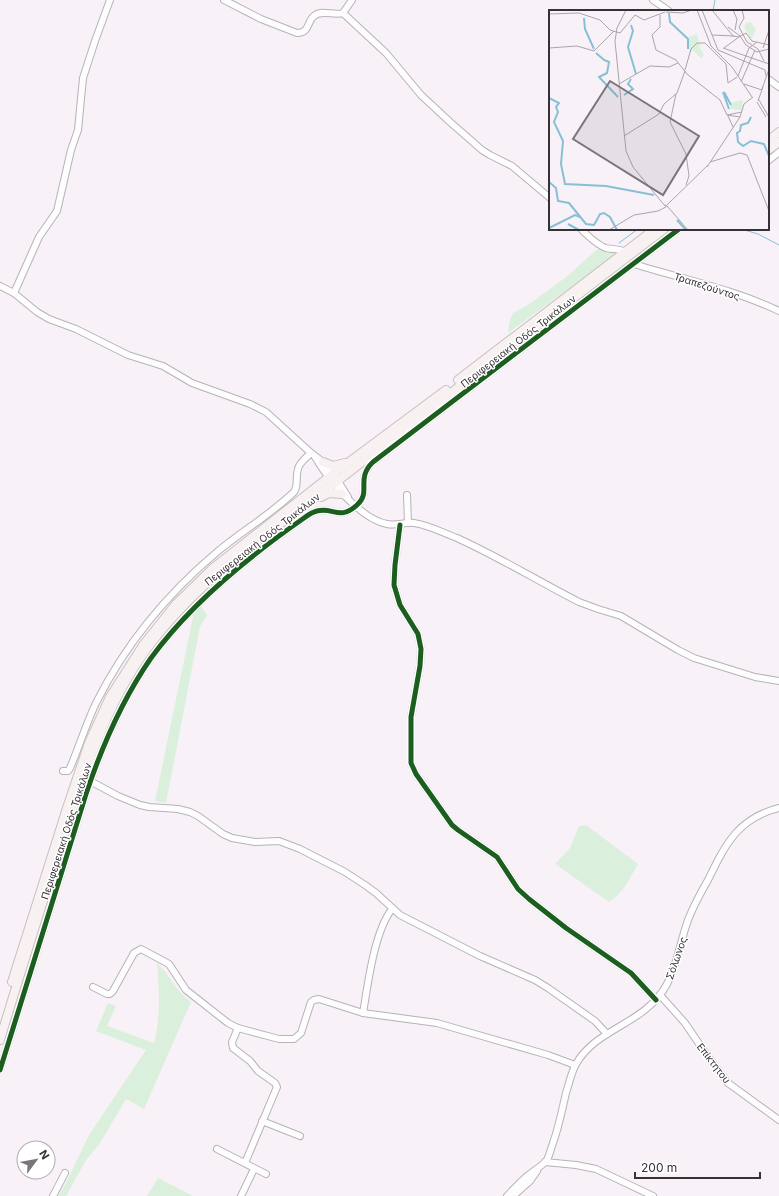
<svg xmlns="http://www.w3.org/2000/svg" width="779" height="1196" font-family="Inter,sans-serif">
	<rect width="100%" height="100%" fill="#f8f2f8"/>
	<!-- green -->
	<g fill="#dbf0dc">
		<polygon points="600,247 617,252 616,254 508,333 510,320 513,313 528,305 566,277"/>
		<polygon points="201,606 207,615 200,627 166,803 155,801 194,612"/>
		<path d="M 586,825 L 638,864 C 630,877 623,894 609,902 L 555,864 L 570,848 L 579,826 Z"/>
		<path d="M 157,963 C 171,976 175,990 191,1002 L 144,1109 L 126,1099 L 100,1143 L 86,1160 L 66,1196 L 58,1196 L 65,1185 L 89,1135 L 146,1050 L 96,1031 L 108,1003 L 116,1006 L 107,1026 L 154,1043 C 161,1015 159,991 157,963 Z"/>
		<polygon points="158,1178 193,1196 147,1196"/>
	</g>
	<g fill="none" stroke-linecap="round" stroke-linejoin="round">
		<!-- stream -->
		<g stroke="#87c0d4" stroke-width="1">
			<polyline points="713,11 715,0"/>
			<polyline points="741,229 758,234 779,245"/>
			<polyline points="619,243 638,229"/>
		</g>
		<!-- minor casing -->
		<g stroke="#b7b2b7" stroke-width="8">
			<g id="minor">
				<path d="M 224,0 L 261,19 L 297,33 C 310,33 307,21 314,16 C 322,9 334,16 343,13 L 352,0"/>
				<polyline points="653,0 669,11"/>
				<polyline points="343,13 386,53 421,95 450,122 482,150 490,155 512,166 550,198"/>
				<polyline points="768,79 779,87"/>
				<polyline points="768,161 779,152"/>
				<path d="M 581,229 C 588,236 597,245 606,248 C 613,250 618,248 625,252"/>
				<path d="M 634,264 C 682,279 733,289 779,311"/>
				<polyline points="0,286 14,293 37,312 49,319 76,329 128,355 163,366 192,383 250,404 266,412 311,453 323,462 338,481 348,497"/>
				<polyline points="14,293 39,237 57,211 71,150 78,130 83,78 95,41 110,0"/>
				<path d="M 315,457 C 328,479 360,519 387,524 C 396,526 405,522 414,523 C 429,525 443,533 457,538 C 499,557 538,581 579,602 L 598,609 L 621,616 L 678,650 L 694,658 L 755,677 L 779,681"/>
				<polyline points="407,495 408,523"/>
				<polyline points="400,525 395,565 394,585 400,605 418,634 421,649 420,666 411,717 411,763 416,774 452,825 458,830 497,857 518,889 529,899 566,928 631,973 656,1000"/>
				<path d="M 63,771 L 68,771 L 70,768 C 79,747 86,724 96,703 C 125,645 167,594 217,552 C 242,531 270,515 294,492 C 299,484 295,478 298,469 C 299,463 306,458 311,453"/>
				<polyline points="90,781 118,796 140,805 149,807 178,809 190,812 198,816 223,834 232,838 255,842 279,841 300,849 345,872 365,885 376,893 400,915 480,956 535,980 548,988 595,1021 607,1034"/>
				<polyline points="93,987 107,994 110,994 113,991 134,953 141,949 169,964 186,990 228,1023 238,1028 279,1039 294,1039 301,1033 311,1002 314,1000 319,999 363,1013 437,1023 548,1055 575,1065"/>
				<polyline points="660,995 685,1023 706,1054 728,1083 779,1120"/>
				<path d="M 363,1013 C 368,984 374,932 392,909"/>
				<polyline points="238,1028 232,1042 233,1048 250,1061 258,1071 275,1083 277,1087 245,1163"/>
				<path d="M 0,1070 L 86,794 C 102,746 122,700 151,658 C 191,603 248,557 304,518 C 308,515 312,512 317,511 C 334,507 339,521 357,505 C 372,492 355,479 373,462 L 679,229"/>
				<polyline points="262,1121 300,1136"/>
				<polyline points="217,1149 266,1174"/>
				<polyline points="545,1162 576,1165 596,1169 653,1196"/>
				<polyline points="53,1196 65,1173"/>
				<polyline points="241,1196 254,1169"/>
				<path d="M 507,1196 C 513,1190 519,1183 526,1177 C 533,1171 541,1167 547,1160 C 550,1154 551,1148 553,1143 C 559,1126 562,1110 566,1093 C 569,1084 571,1073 576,1064 C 597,1027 645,1025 667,984 C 677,965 680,943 687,923 C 692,908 700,894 708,880 C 725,845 738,818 779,808"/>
				<polyline points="513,1196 530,1181 537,1171"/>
			</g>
		</g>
		<!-- major casing -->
		<g stroke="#c9bebf" stroke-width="10">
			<g id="major">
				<polyline points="768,141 779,132"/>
				<polyline points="768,150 779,142"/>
				<polyline points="458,380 655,229"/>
				<polyline points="323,462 333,466 345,463"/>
				<polyline points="321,497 329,493 342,494"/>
				<polyline points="12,982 67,808 89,743 110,697 144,644 176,604 212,569 333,474 446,390"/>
				<path d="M 0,1040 C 19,976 40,911 60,847 C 81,785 99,722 135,666 C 190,581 275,530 353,469 C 456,389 560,308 664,229"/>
			</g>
		</g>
		<!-- minor -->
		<use href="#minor" stroke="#fefdfe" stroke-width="6"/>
		<!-- major -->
		<use href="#major" stroke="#f7f2f1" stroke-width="8"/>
		<!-- cycleway casing -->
		<g stroke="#fff" stroke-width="8">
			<g id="cycleway">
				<polyline points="400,525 395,565 394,585 400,605 418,634 421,649 420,666 411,717 411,763 416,774 452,825 458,830 497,857 518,889 529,899 566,928 631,973 656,1000"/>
				<path d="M 0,1070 L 86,794 C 102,746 122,700 151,658 C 191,603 248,557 304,518 C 308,515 312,512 317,511 C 334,507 339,521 357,505 C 372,492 355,479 373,462 L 679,229"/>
			</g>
		</g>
		<!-- cycleway -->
		<use href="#cycleway" stroke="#1b5e20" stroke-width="5"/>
	</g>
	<g text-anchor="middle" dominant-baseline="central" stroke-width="3" stroke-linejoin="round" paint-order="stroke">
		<!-- street labels -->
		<g font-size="10" fill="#353136" stroke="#fff">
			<text transform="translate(707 286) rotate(18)">Τραπεζούντος</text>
			<text transform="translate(518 341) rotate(-38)">Περιφερειακή Οδός Τρικάλων</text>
			<text transform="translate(262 539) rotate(-38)">Περιφερειακή Οδός Τρικάλων</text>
			<text transform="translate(66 831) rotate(-72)">Περιφερειακή Οδός Τρικάλων</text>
			<text transform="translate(676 958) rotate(-71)">Σόλωνος</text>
			<text transform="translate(714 1063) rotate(52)">Επίκτητου</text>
		</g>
	</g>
	<!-- overview -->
	<g transform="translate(549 10)">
		<rect width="220" height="220" fill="#f8f2f8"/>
		<path d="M 202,12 L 207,20 L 202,29 L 195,17 L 197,13 ZM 148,24 L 150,33 L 140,41 L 140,27 ZM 148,34 L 154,34 L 150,36 L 155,45 L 152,48 L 143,40 L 143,42 L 141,41 ZM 194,90 L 193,100 L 182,99 L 181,93 Z" fill="#dbf0dc"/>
		<path fill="none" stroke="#87c0d4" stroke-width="2" d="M 120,3 L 121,12 L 139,29 L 139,39M 35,8 L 36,19 L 45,39M 82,15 L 84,21 L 79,37 L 87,64M 47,43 L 55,50 L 60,52 L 58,63 L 50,67 L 69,87M 174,82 L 180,99M 175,82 L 182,95M 75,85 L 84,79 L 79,74 L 82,69M 0,88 L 10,93 L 7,97 L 9,102 L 5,112 L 14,131 L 12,154 L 16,174 L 57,176 L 105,185M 202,107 L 199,113 L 192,115 L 191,121 L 188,123 L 189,132 L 194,136 L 202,131 L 215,134 L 220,146M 0,172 L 7,178 L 9,191 L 20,193 L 37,214 L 45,215 L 51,204 L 55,203 L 61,207 L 68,220M 128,210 L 137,220M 19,214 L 30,220M 0,218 L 26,205 L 31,207"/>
		<path fill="none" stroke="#aaa5aa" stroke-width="1" d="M 77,0 L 68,18 L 66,31 L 77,141 L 84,157 L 116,196 L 118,196 L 116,195M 148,0 L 162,36 L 183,57 L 203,87M 153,0 L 169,40 L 216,60 L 217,66M 163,0 L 184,26 L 190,27 L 197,23M 184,0 L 188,9 L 186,20M 193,0 L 195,8 L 190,17 L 198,32 L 209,39 L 215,51M 117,2 L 134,3 L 143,0M 0,4 L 30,3 L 51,10 L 61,20 L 71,23 L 86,5 L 95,10 L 116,2M 111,5 L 111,17 L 103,25 L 107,40 L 127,50M 179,17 L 191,26M 197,23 L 203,31 L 220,35M 163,25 L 185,26M 191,26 L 197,35 L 208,42 L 220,39M 0,38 L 28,36 L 45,41 L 65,21M 174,38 L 220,54M 175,38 L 190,27M 214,38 L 220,20M 127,50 L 138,64 L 171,90 L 178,105M 136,60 L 142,39 L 148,33 L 156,33 L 177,54 L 179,73 L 188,67M 189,66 L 200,38 L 208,32M 192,72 L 206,40M 70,74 L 101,56 L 120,57 L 129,53M 195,74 L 213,80M 213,79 L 220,59M 127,84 L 121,112 L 137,144 L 140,166 L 137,175M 210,90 L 220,107M 209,91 L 214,77M 208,92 L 217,107M 178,105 L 193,102M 178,105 L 191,107M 179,106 L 184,117M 75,126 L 110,104 L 115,94 L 128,83 L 136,61M 191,143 L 198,145 L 220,201M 161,152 L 191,143M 158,157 L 191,107 L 195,94 L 204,87M 118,195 L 159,155M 118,196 L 139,220M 60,220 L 85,205 L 109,201 L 117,197"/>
		<path fill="#79757a" fill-opacity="0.15" stroke="#79757a" stroke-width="2" d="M 61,71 L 150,126 L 114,185 L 24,129 Z"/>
		<rect width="220" height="220" fill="none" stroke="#353136" stroke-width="2"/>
	</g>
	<!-- north arrow -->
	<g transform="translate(36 1160) rotate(58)"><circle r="19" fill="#ffffff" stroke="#aeadaf"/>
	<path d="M0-3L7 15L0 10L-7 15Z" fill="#79757a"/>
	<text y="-6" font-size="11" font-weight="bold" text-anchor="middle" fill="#353136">N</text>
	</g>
	<!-- scale -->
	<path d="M635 1172v6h125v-6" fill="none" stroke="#353136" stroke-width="2"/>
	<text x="641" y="1172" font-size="12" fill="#353136" stroke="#ffffff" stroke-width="3" paint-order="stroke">200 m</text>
</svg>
